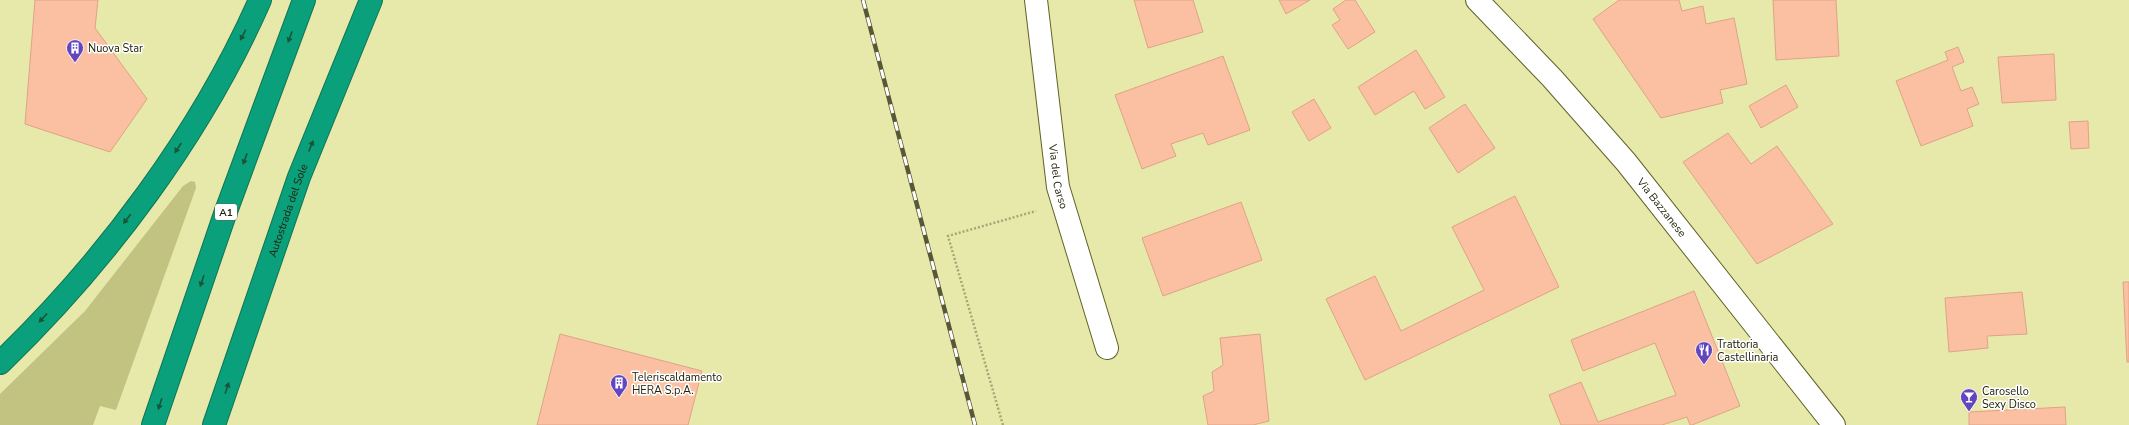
<svg xmlns="http://www.w3.org/2000/svg" width="2129" height="425" viewBox="0 0 2129 425" font-family="'Nunito Sans',sans-serif">
<style>
.green{fill:#c2c381}
.building{fill:#fbc0a1;stroke:#dda485}
.lines{fill:none;stroke-linecap:round;stroke-linejoin:round}
.minor-casing{stroke:#616227;stroke-width:24}
.secondary-casing{stroke:#616227;stroke-width:24}
.motorway-casing{stroke:#127454;stroke-width:24}
.path{stroke:#a5a675;stroke-width:2.5;stroke-dasharray:2 2;stroke-linecap:butt}
.minor{stroke:#fff;stroke-width:22}
.secondary{stroke:#fff;stroke-width:22}
.motorway{stroke:#0aa07c;stroke-width:22}
.rail-casing{stroke:#585836;stroke-width:4.5}
.rail{stroke:#fff;stroke-width:3;stroke-dasharray:9;stroke-linecap:butt}
.oneway{fill:#185438}
.labels{text-anchor:middle;stroke-width:3;stroke-linejoin:round;paint-order:stroke}
.shield{fill:#fff;stroke:#646454;stroke-width:1}
.shield-label{font-size:10px;font-weight:bold;fill:#22220a}
.poi-label{font-size:11px;fill:#22220a;stroke:#fff;text-anchor:start}
.street-label{font-size:11px;fill:#22220a;stroke:#fff}
</style>
<rect width="100%" height="100%" fill="#e7e9ab"/>
<path class="green" d="M191,181L195,182L196,188L116,410L100,406L93,425H0V394L85,311L183,186Z"/>
<g class="building">
<path d="M35,0H98L95,28L147,99L110,152L25,124Z"/>
<path d="M1134,0H1193L1203,32L1148,48Z"/>
<path d="M1279,0H1310L1286,14Z"/>
<path d="M1346,0H1355L1375,32L1348,49L1332,25L1340,20L1333,9Z"/>
<path d="M1619,0H1679L1682,11L1703,6L1706,24L1734,18L1747,84L1720,90L1723,103L1661,118L1593,19Z"/>
<path d="M1773,0H1836L1839,56L1776,60Z"/>
<path d="M1958,47L1964,62L1952,67L1961,91L1972,87L1979,104L1967,109L1973,126L1921,146L1896,81L1948,60L1945,52Z"/>
<path d="M1416,50L1445,97L1425,109L1414,91L1375,115L1358,87Z"/>
<path d="M2054,54L2056,100L2002,103L1998,57Z"/>
<path d="M1223,56L1250,130L1208,145L1203,133L1171,144L1176,156L1142,169L1115,95Z"/>
<path d="M1786,85L1798,107L1761,128L1749,106Z"/>
<path d="M1314,99L1331,128L1309,141L1292,112Z"/>
<path d="M1465,104L1495,148L1458,173L1429,128Z"/>
<path d="M2088,121L2089,148L2071,149L2069,122Z"/>
<path d="M1728,133L1751,164L1777,146L1833,224L1757,264L1683,162Z"/>
<path d="M1515,196L1559,287L1365,380L1326,299L1375,276L1401,331L1484,290L1452,227Z"/>
<path d="M1241,202L1262,260L1163,296L1142,238Z"/>
<path d="M2123,282H2129V362H2127Z"/>
<path d="M1694,291L1740,406L1692,425H1690L1687,417L1662,425H1561L1549,395L1581,382L1598,422L1676,395L1655,343L1583,371L1571,340Z"/>
<path d="M2022,292L2027,334L1987,336L1988,348L1949,352L1945,298Z"/>
<path d="M560,334L702,371L688,425H537Z"/>
<path d="M1260,334L1269,421L1253,425H1208L1203,396L1214,391L1212,372L1223,365L1220,338Z"/>
<path d="M2065,407L2066,425H1969V412Z"/>
</g>
<g class="lines">
<g class="minor-casing">
<g id="minor">
<path id="s1" d="M1036,0L1058,187L1107,348"/>
</g>
</g>
<g class="secondary-casing">
<g id="secondary">
<path id="s2" d="M1477,0L1552,78L1626,162L1834,425"/>
</g>
</g>
<g class="motorway-casing">
<g id="motorway">
<path d="M0,363C105,262 201,134 260,0"/>
<path d="M153,425L225,214L304,0"/>
<path id="s3" d="M214,425L299,177L371,0"/>
</g>
</g>
<path class="path" d="M1003,425L948,236L1036,211"/>
<use href="#minor" class="minor"/>
<use href="#secondary" class="secondary"/>
<use href="#motorway" class="motorway"/>
<g class="rail-casing">
<path id="rail" d="M863,0L975,425"/>
</g>
<use href="#rail" class="rail"/>
</g>
<defs><path id="oneway-solid" d="M-6-.8H1V-3.2L6.5 0L1 3.2V.8H-6Z"/></defs>
<g class="oneway">
<use href="#oneway-solid" transform="translate(243 35) rotate(118)"/>
<use href="#oneway-solid" transform="translate(290 37) rotate(110)"/>
<use href="#oneway-solid" transform="translate(311 146) rotate(-68)"/>
<use href="#oneway-solid" transform="translate(178 148) rotate(124)"/>
<use href="#oneway-solid" transform="translate(245 159) rotate(110)"/>
<use href="#oneway-solid" transform="translate(127 219) rotate(128)"/>
<use href="#oneway-solid" transform="translate(202 281) rotate(109)"/>
<use href="#oneway-solid" transform="translate(43 318) rotate(133)"/>
<use href="#oneway-solid" transform="translate(227 388) rotate(-72)"/>
<use href="#oneway-solid" transform="translate(160 404) rotate(108)"/>
</g>
<defs>
<g id="building-pin" transform="scale(0.9)"><path d="M0 17L-7.5 6A9.5 9.5 0 1 1 7.5 6Z" fill="#6345be" stroke="#fff"/><path d="M-4-6H4V6H1V3H-1V6H-4ZM-2.5-4.3h1.7v1.8h-1.7ZM.8-4.3h1.7v1.8H.8ZM-2.5-1h1.7V.8h-1.7ZM.8-1h1.7V.8H.8Z" fill="#fff"/></g>
<g id="restaurant-pin" transform="scale(0.9)"><path d="M0 17L-7.5 6A9.5 9.5 0 1 1 7.5 6Z" fill="#6345be" stroke="#fff"/><path d="M-5-6h1v4h1v-4h1v4h1v-4h1v5L-1.5 .5V6h-2V.5L-5-1ZM5-6V6H3V1.5H1.5Q1.5-4 5-6Z" fill="#fff"/></g>
<g id="bar-pin" transform="scale(0.9)"><path d="M0 17L-7.5 6A9.5 9.5 0 1 1 7.5 6Z" fill="#6345be" stroke="#fff"/><path d="M-6-5H6L.8 .8V4.5H3.5V6h-7V4.5H-.8V.8Z" fill="#fff"/></g>
</defs>
<g fill-rule="evenodd">
<use href="#building-pin" x="75" y="48"/>
<use href="#restaurant-pin" x="1704" y="350"/>
<use href="#building-pin" x="619" y="383"/>
<use href="#bar-pin" x="1969" y="397"/>
</g>
<g class="labels">
<rect class="shield" x="215" y="204" width="22" height="16" rx="3"/>
<g class="shield-label">
<text x="226" y="216">A1</text>
</g>
<g class="poi-label">
<text x="88" y="52">Nuova Star</text>
<text x="1717" y="348">Trattoria<tspan x="1717" dy="13">Castellinaria</tspan></text>
<text x="632" y="381">Teleriscaldamento<tspan x="632" dy="13">HERA S.p.A.</tspan></text>
<text x="1982" y="395">Carosello<tspan x="1982" dy="13">Sexy Disco</tspan></text>
</g>
<g class="street-label">
<text dy="4" stroke="none"><textPath href="#s1" startOffset="178">Via del Carso</textPath></text>
<text dy="4" stroke="none"><textPath href="#s2" startOffset="278">Via Bazzanese</textPath></text>
<text dy="4" stroke="none"><textPath href="#s3" startOffset="227">Autostrada del Sole</textPath></text>
</g>
</g>
</svg>
